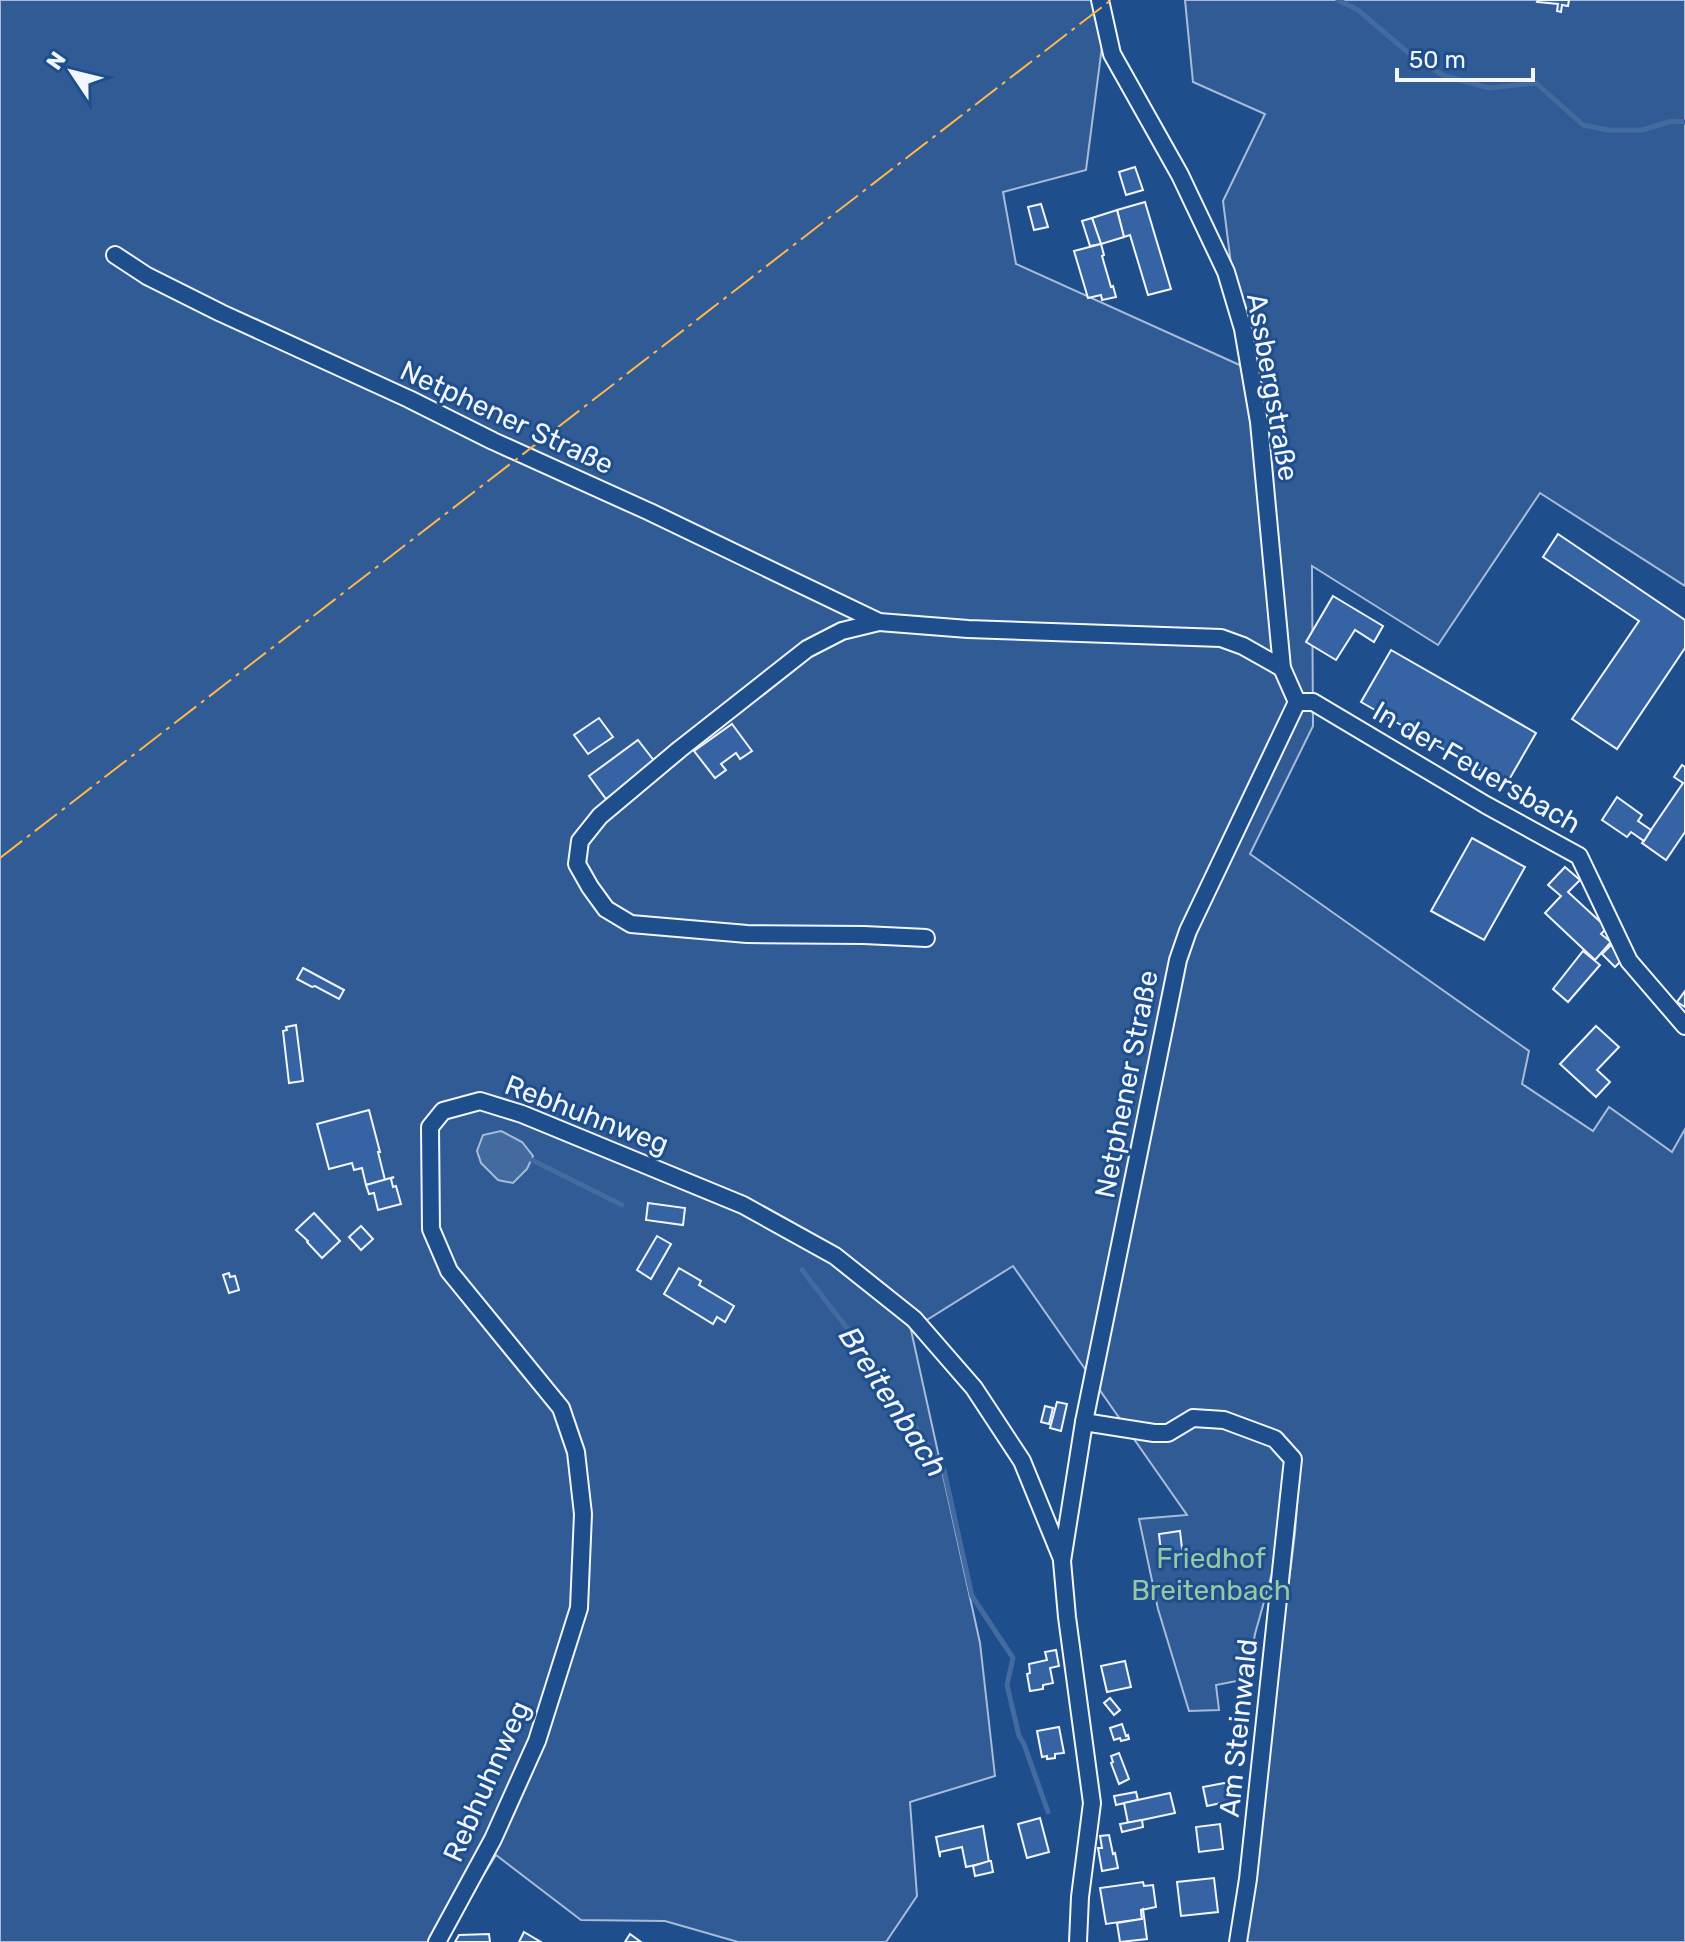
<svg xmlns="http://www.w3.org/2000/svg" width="1685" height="1942" viewBox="0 0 1685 1942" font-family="Rubik,sans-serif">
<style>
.green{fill:#305b95;stroke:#a8bbd7;stroke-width:2}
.water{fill:#446ba0;stroke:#a8bbd7;stroke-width:2}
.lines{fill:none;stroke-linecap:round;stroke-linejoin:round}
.stream{stroke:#446ba0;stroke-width:5}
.building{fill:#3563a3;stroke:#f2f6ff;stroke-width:2}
.minor-casing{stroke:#f2f6ff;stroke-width:20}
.minor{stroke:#1f4e8c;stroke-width:16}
.power{stroke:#ffb74d;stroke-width:2;stroke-dasharray:28 6 4 6;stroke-linecap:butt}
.labels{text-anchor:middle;stroke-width:6;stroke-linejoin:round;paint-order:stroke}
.street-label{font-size:28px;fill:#f2f6ff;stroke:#1f4e8c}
.park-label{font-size:28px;fill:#97c8a6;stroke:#1f4e8c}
.water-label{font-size:30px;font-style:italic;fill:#f2f6ff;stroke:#1f4e8c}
</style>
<rect width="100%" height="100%" fill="#1f4e8c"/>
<path class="green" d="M0,0H1108L1086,170L1003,192L1016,264L1244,367L1223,201L1265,114L1193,82L1185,0H1685V586L1540,493L1438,645L1312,566L1313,726L1250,854L1529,1051L1522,1084L1593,1131L1609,1107L1672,1152L1685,1129V1942H1243L1295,1533L1299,1476L1255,1634L1247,1679L1216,1685L1219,1710L1189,1711L1158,1609L1139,1519L1187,1515L1013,1266L911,1330L980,1643L995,1776L910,1802L917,1896L886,1942H738L665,1921L581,1920L496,1855L442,1942H0Z"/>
<path class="water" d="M501,1131L522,1142L533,1156L527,1169L513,1183L498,1180L481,1163L477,1151L483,1135Z"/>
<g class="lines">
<g class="stream">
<path d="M1338,0L1358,10L1419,62L1445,76L1489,88L1536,83L1583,125L1608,130H1642L1672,121L1685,122"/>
<path d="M532,1160L622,1205"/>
<path d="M802,1270L874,1363L944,1470L972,1596L1013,1658L1007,1685L1019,1736L1024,1744L1048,1812"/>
</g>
</g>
<g class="building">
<path d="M1538,0H1569L1568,6L1562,5L1561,12L1557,11L1558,4L1537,2Z"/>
<path d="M1135,167L1143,190L1126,195L1119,172Z"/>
<path d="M1145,202L1171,289L1148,295L1130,235L1124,237L1117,210Z"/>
<path d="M1041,204L1048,227L1034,230L1028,207Z"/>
<path d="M1117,210L1124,237L1101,244L1092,218Z"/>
<path d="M1092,218L1101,244L1090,246L1082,221Z"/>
<path d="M1101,244L1104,255L1102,256L1111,287L1113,286L1116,297L1102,300L1101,295L1088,298L1074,251Z"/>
<path d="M1558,534L1685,620V648L1617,749L1572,719L1639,621L1543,557Z"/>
<path d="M1333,596L1383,626L1374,642L1355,630L1336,660L1306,642Z"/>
<path d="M1391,650L1536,733L1506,785L1361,702Z"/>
<path d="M599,718L613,737L588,754L574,735Z"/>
<path d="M732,724L752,751L740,759L736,753L721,764L726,770L715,778L694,751Z"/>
<path d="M638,740L655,762L606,799L589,776Z"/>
<path d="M1682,765L1685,767V832L1666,860L1642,843L1683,783L1674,777Z"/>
<path d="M1617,797L1642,815L1638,821L1651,830L1644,841L1631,832L1627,837L1602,820Z"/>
<path d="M1472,838L1525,867L1484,940L1431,911Z"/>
<path d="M1565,867L1580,880L1568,892L1607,928L1601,934L1611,942L1595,960L1545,913L1561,896L1548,885Z"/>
<path d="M1611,945L1624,958L1615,967L1602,954Z"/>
<path d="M1583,951L1600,965L1568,1002L1553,989Z"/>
<path d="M303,968L344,990L339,999L315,986L312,987L297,979Z"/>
<path d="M1685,991V1007L1677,1002Z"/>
<path d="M296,1025L303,1081L289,1083L283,1031L287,1030L286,1027Z"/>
<path d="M1596,1026L1619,1047L1597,1070L1610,1082L1596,1097L1560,1064Z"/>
<path d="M369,1110L380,1152H378L385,1180L366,1185L362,1168L354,1170L352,1163L329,1169L317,1124Z"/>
<path d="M394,1177L391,1179L393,1187L396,1186L401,1204L378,1210L374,1193L369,1194L366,1185Z"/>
<path d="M648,1203L685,1208L683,1225L646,1220Z"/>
<path d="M314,1213L340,1241L322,1258L307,1242L308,1241L296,1230Z"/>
<path d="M361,1226L373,1239L361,1250L349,1237Z"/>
<path d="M657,1236L671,1244L651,1279L637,1270Z"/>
<path d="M679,1268L701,1281L699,1285L734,1306L725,1322L717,1317L713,1324L664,1294Z"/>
<path d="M229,1273L230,1277L235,1276L239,1290L229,1293L223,1275Z"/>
<path d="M1057,1402L1067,1404L1061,1431L1050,1428Z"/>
<path d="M1045,1406L1053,1408L1049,1424L1041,1422Z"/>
<path d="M1180,1531L1183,1557L1162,1560L1159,1534Z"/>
<path d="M1056,1650L1059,1666L1050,1668L1053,1683L1043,1685V1689L1030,1691L1027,1674L1030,1673L1029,1664L1047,1660L1045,1652Z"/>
<path d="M1125,1661L1131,1687L1107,1692L1101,1666Z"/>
<path d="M1110,1698L1120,1710L1114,1715L1104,1703Z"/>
<path d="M1122,1724L1126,1736L1128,1735L1129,1739L1121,1741L1120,1738L1114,1740L1110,1728Z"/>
<path d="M1059,1727L1064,1753L1055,1754V1758L1047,1759V1756L1042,1757L1037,1731Z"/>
<path d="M1119,1753L1129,1779L1119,1784L1111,1763L1113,1762L1111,1756Z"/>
<path d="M1230,1782L1235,1803L1221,1806V1803L1207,1806L1203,1787Z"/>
<path d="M1136,1792L1138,1800L1116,1805L1114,1796Z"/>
<path d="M1170,1793L1175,1813L1128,1823L1124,1803Z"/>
<path d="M1040,1818L1049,1852L1027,1858L1018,1824Z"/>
<path d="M1142,1820L1143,1827L1122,1832L1120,1824Z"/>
<path d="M1220,1824L1223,1849L1199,1852L1196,1827Z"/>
<path d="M983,1826L989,1862L966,1867L962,1847L940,1852V1857L936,1837Z"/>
<path d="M1109,1835L1113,1854L1115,1853L1118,1868L1102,1871L1098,1848H1102L1100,1836Z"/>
<path d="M989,1861H991L993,1872L975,1876L973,1866Z"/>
<path d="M1214,1878L1218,1912L1181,1916L1177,1882Z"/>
<path d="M1143,1882L1144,1886L1153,1885L1156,1907L1141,1910L1142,1919L1106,1924L1100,1888Z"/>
<path d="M1143,1909L1147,1939L1120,1942L1117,1923L1142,1919L1141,1910Z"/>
<path d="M524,1932L541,1942H519Z"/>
<path d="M489,1934L490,1942H455L459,1935Z"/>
<path d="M630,1934L641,1942H625Z"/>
</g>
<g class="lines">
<g class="minor-casing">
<g id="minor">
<path d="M1100,0L1112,54L1180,175L1226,272L1243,329L1259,422L1282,668"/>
<path d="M115,255L147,276L221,313L409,399L493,441L650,512L879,622L968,629L1221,638L1243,646L1282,668L1297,702L1188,931L1178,960L1084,1422L1062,1561L1067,1617L1092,1803L1080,1897L1078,1942"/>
<path d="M879,622L842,631L807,649L680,749L600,816L580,841L577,864L590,887L606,909L631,924L747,934L864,935L926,938"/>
<path d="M1297,702H1313L1486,805L1579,856L1629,961L1685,1026"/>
<path d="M1084,1422L1154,1433H1168L1193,1418L1224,1420L1275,1439L1293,1459L1248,1879L1238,1942"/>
<path d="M437,1942L493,1839L537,1741L579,1608L583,1514L576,1452L561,1408L449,1271L431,1229L430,1127L443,1111L480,1101L522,1114L743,1205L835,1256L914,1319L974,1388L1022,1461L1062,1559"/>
</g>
</g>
<use href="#minor" class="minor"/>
<path class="power" d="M0,858L1111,0"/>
</g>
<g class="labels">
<g class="street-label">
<text transform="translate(1273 387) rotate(80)" y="10">Assbergstraße</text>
<text transform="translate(507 417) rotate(25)" y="10">Netphener Straße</text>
<text transform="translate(1477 767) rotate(30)" y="10">In der Feuersbach</text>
<text transform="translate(1126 1084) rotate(-79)" y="10">Netphener Straße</text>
<text transform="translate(587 1114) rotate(21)" y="10">Rebhuhnweg</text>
<text transform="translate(1238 1728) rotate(-84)" y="10">Am Steinwald</text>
<text transform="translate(486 1781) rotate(-66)" y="10">Rebhuhnweg</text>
</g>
<g class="park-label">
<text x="1211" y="1568">Friedhof<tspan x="1211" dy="32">Breitenbach</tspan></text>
</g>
<g class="water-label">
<text transform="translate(893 1402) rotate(57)" y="10">Breitenbach</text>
</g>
</g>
<g transform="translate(72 72) rotate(305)" stroke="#1f4e8c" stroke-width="6" paint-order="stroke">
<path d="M0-6L14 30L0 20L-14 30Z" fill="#f2f6ff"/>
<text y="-12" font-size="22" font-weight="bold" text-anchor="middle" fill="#f2f6ff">N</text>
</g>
<path d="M1397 68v12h136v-12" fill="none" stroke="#f2f6ff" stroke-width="4"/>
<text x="1409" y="68" font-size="24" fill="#f2f6ff" stroke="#1f4e8c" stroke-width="6" paint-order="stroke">50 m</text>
</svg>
